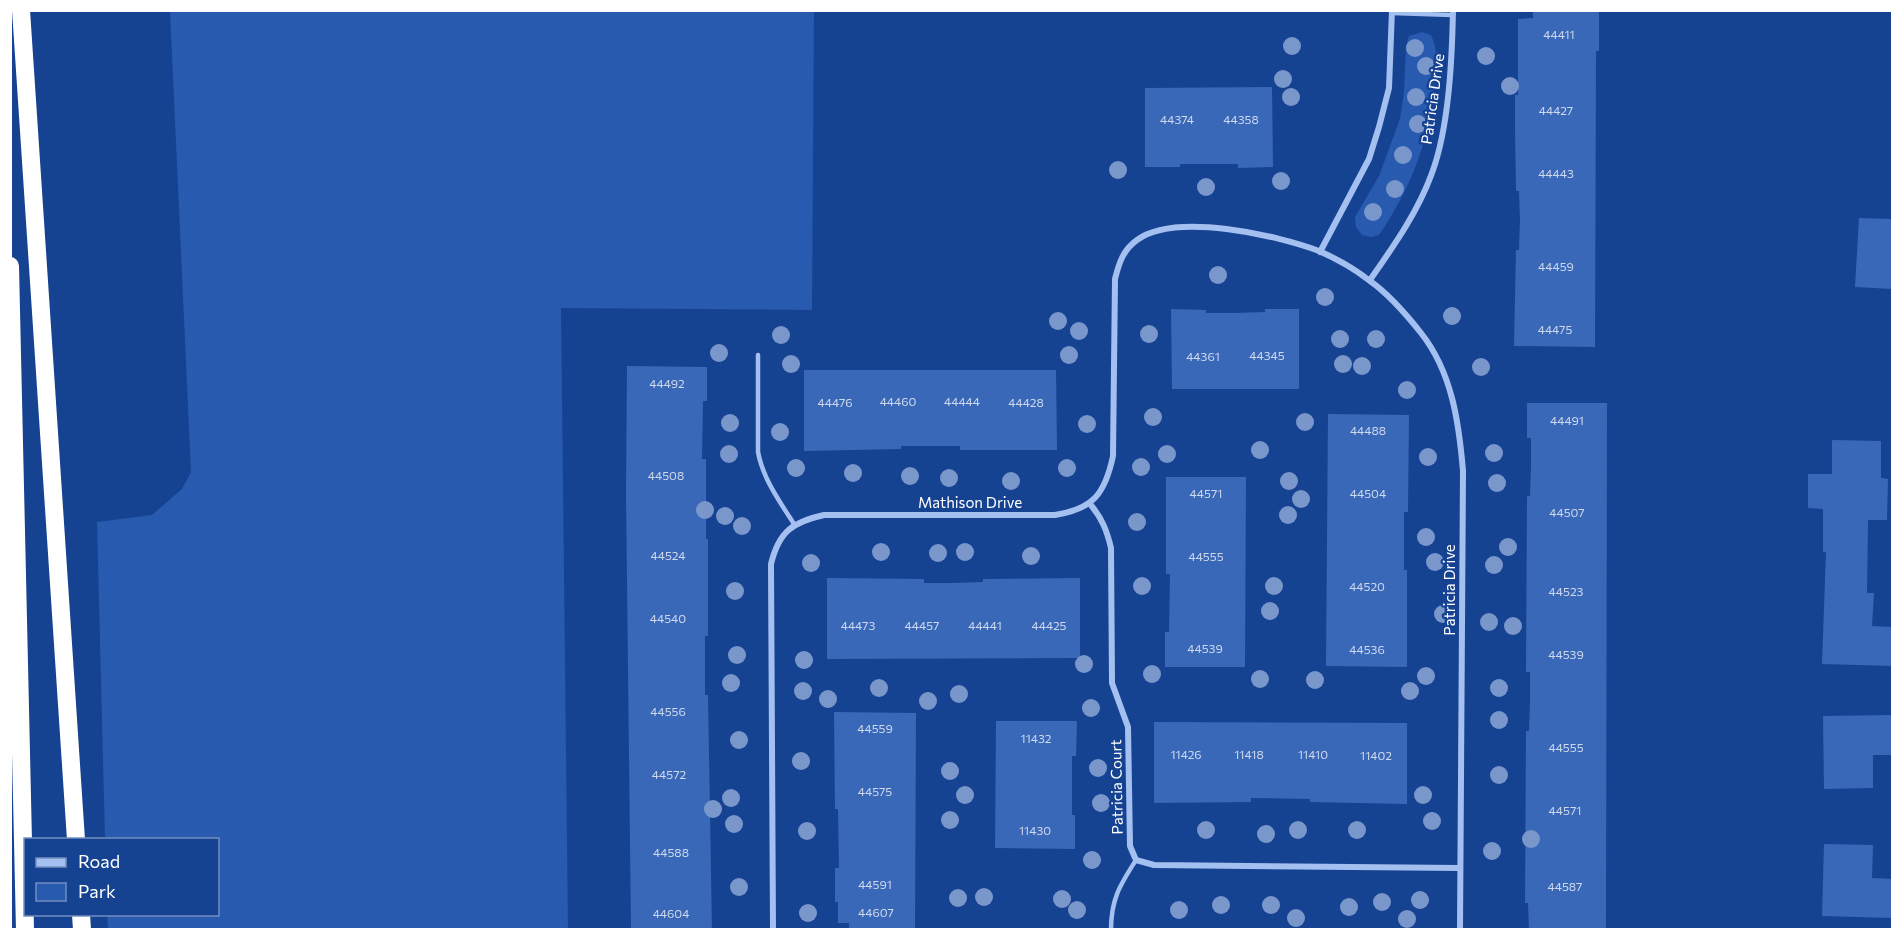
<svg xmlns="http://www.w3.org/2000/svg" width="1903" height="940" viewBox="0 0 1903 940" font-family="Commissioner,sans-serif">
<style>
.green{fill:#285ab0}
.building{fill:#3a68b8}
.lines{fill:none;stroke-linecap:round;stroke-linejoin:round}
.service{stroke:#a4c0f1;stroke-width:4.5}
.minor{stroke:#a4c0f1;stroke-width:6}
.motorway{stroke:#fff;stroke-width:18}
.tree{fill:#7a97cc}
.labels{text-anchor:middle;stroke-width:5;stroke-linejoin:round;paint-order:stroke}
.number-label{font-size:12px;fill:#ced9ed}
.street-label{font-size:15px;fill:#fff;stroke:#164292}
</style>
<rect width="100%" height="100%" fill="#164292"/>
<g class="green">
<path d="M170,11H814L812,310L561,308L568,929H108L107,915L218,914V840L105,839L97,522L152,515L182,489L191,472Z"/>
<path d="M1422,32L1431,35C1438,49 1436,61 1435,76C1432,134 1412,187 1379,235L1371,237L1362,235L1356,227L1355,217L1379,176L1400,119L1404,92L1406,46L1409,36Z"/>
</g>
<g class="building">
<path d="M1533,10H1599V51H1596L1595,347L1514,346L1516,250H1519L1520,221L1519,191H1516L1515,128V95H1518V19L1533,18Z"/>
<path d="M1272,87L1273,167L1238,168V164H1180V167H1145V88Z"/>
<path d="M1859,218L1893,219V289L1855,287Z"/>
<path d="M1171,309L1206,310V313H1235L1265,312V309H1299V389H1172Z"/>
<path d="M627,366L707,367V401H703L702,459H706V539H708V636H705V695H708L712,930H631L626,493Z"/>
<path d="M804,370H1056L1057,450H960V446H901V449L804,451Z"/>
<path d="M1527,403H1607L1606,930H1529L1528,903H1525L1526,731H1529L1530,702V672H1526L1527,496H1530L1531,467V438H1527Z"/>
<path d="M1328,414L1409,415L1408,512H1404V570H1407V667L1326,666Z"/>
<path d="M1832,440L1881,441V478L1888,479L1887,520H1868L1867,593H1874L1872,626L1893,627V666L1822,664L1826,552H1823V509L1808,508V474H1832Z"/>
<path d="M1166,477H1246L1245,667H1165V632H1169L1170,574H1166Z"/>
<path d="M827,578L924,579V583H953L983,582V579L1080,578V658L827,659Z"/>
<path d="M834,712L916,713L915,930H849V923H838V902H835V868H839L838,809H835Z"/>
<path d="M1893,715V755H1873V788L1824,789L1823,716Z"/>
<path d="M996,721H1077L1076,756H1072V815H1075V849L995,848Z"/>
<path d="M1154,722L1407,723V804L1310,802V799L1251,798V802L1154,803Z"/>
<path d="M1824,844L1873,845L1872,878L1893,879L1892,918L1822,916Z"/>
</g>
<g class="lines">
<g class="service">
<path d="M1392,13L1453,15"/>
<path d="M758,355V452C763,479 780,502 794,524"/>
<path d="M1111,930C1111,899 1120,885 1136,860"/>
</g>
<g class="minor">
<path d="M1320,252L1369,159L1379,127L1389,88L1392,10"/>
<path d="M1370,280C1393,247 1418,212 1432,173C1449,127 1452,60 1453,10"/>
<path d="M1090,504C1102,518 1107,531 1111,548L1112,683L1128,727L1130,846L1136,860L1154,865L1460,868"/>
<path d="M773,930L771,564C779,531 793,522 824,515H1055C1093,509 1105,494 1113,456L1115,279C1119,263 1123,250 1137,240C1175,212 1277,235 1319,251C1335,258 1356,270 1370,281C1390,295 1406,314 1421,333C1452,372 1459,423 1463,471L1460,930"/>
</g>
<g class="motorway">
<path d="M21,10L76,840"/>
<path d="M10,266L25,930"/>
<path d="M81,914L82,930"/>
</g>
</g>
<g class="tree">
<circle cx="1292" cy="46" r="9"/>
<circle cx="1415" cy="48" r="9"/>
<circle cx="1486" cy="56" r="9"/>
<circle cx="1426" cy="66" r="9"/>
<circle cx="1283" cy="79" r="9"/>
<circle cx="1510" cy="86" r="9"/>
<circle cx="1291" cy="97" r="9"/>
<circle cx="1416" cy="97" r="9"/>
<circle cx="1418" cy="124" r="9"/>
<circle cx="1403" cy="155" r="9"/>
<circle cx="1118" cy="170" r="9"/>
<circle cx="1281" cy="181" r="9"/>
<circle cx="1206" cy="187" r="9"/>
<circle cx="1395" cy="189" r="9"/>
<circle cx="1373" cy="212" r="9"/>
<circle cx="1218" cy="275" r="9"/>
<circle cx="1325" cy="297" r="9"/>
<circle cx="1452" cy="316" r="9"/>
<circle cx="1058" cy="321" r="9"/>
<circle cx="1079" cy="331" r="9"/>
<circle cx="1149" cy="334" r="9"/>
<circle cx="781" cy="335" r="9"/>
<circle cx="1340" cy="339" r="9"/>
<circle cx="1376" cy="339" r="9"/>
<circle cx="719" cy="353" r="9"/>
<circle cx="1069" cy="355" r="9"/>
<circle cx="791" cy="364" r="9"/>
<circle cx="1343" cy="364" r="9"/>
<circle cx="1362" cy="366" r="9"/>
<circle cx="1481" cy="367" r="9"/>
<circle cx="1407" cy="390" r="9"/>
<circle cx="1153" cy="417" r="9"/>
<circle cx="1305" cy="422" r="9"/>
<circle cx="730" cy="423" r="9"/>
<circle cx="1087" cy="424" r="9"/>
<circle cx="780" cy="432" r="9"/>
<circle cx="1260" cy="450" r="9"/>
<circle cx="1494" cy="453" r="9"/>
<circle cx="729" cy="454" r="9"/>
<circle cx="1167" cy="454" r="9"/>
<circle cx="1428" cy="457" r="9"/>
<circle cx="1141" cy="467" r="9"/>
<circle cx="796" cy="468" r="9"/>
<circle cx="1067" cy="468" r="9"/>
<circle cx="853" cy="473" r="9"/>
<circle cx="910" cy="476" r="9"/>
<circle cx="949" cy="478" r="9"/>
<circle cx="1011" cy="481" r="9"/>
<circle cx="1289" cy="481" r="9"/>
<circle cx="1497" cy="483" r="9"/>
<circle cx="1301" cy="499" r="9"/>
<circle cx="705" cy="510" r="9"/>
<circle cx="1288" cy="515" r="9"/>
<circle cx="725" cy="516" r="9"/>
<circle cx="1137" cy="522" r="9"/>
<circle cx="742" cy="526" r="9"/>
<circle cx="1426" cy="537" r="9"/>
<circle cx="1508" cy="547" r="9"/>
<circle cx="881" cy="552" r="9"/>
<circle cx="965" cy="552" r="9"/>
<circle cx="938" cy="553" r="9"/>
<circle cx="1031" cy="556" r="9"/>
<circle cx="1435" cy="562" r="9"/>
<circle cx="811" cy="563" r="9"/>
<circle cx="1494" cy="565" r="9"/>
<circle cx="1142" cy="586" r="9"/>
<circle cx="1274" cy="586" r="9"/>
<circle cx="735" cy="591" r="9"/>
<circle cx="1270" cy="611" r="9"/>
<circle cx="1443" cy="614" r="9"/>
<circle cx="1489" cy="622" r="9"/>
<circle cx="1513" cy="626" r="9"/>
<circle cx="737" cy="655" r="9"/>
<circle cx="804" cy="660" r="9"/>
<circle cx="1084" cy="664" r="9"/>
<circle cx="1152" cy="674" r="9"/>
<circle cx="1426" cy="676" r="9"/>
<circle cx="1260" cy="679" r="9"/>
<circle cx="1315" cy="680" r="9"/>
<circle cx="731" cy="683" r="9"/>
<circle cx="879" cy="688" r="9"/>
<circle cx="1499" cy="688" r="9"/>
<circle cx="803" cy="691" r="9"/>
<circle cx="1410" cy="691" r="9"/>
<circle cx="959" cy="694" r="9"/>
<circle cx="828" cy="699" r="9"/>
<circle cx="928" cy="701" r="9"/>
<circle cx="1091" cy="708" r="9"/>
<circle cx="1499" cy="720" r="9"/>
<circle cx="739" cy="740" r="9"/>
<circle cx="801" cy="761" r="9"/>
<circle cx="1098" cy="768" r="9"/>
<circle cx="950" cy="771" r="9"/>
<circle cx="1499" cy="775" r="9"/>
<circle cx="965" cy="795" r="9"/>
<circle cx="1423" cy="795" r="9"/>
<circle cx="731" cy="798" r="9"/>
<circle cx="1101" cy="803" r="9"/>
<circle cx="713" cy="809" r="9"/>
<circle cx="950" cy="820" r="9"/>
<circle cx="1432" cy="821" r="9"/>
<circle cx="734" cy="824" r="9"/>
<circle cx="1206" cy="830" r="9"/>
<circle cx="1298" cy="830" r="9"/>
<circle cx="1357" cy="830" r="9"/>
<circle cx="807" cy="831" r="9"/>
<circle cx="1266" cy="834" r="9"/>
<circle cx="1531" cy="839" r="9"/>
<circle cx="1492" cy="851" r="9"/>
<circle cx="1092" cy="860" r="9"/>
<circle cx="739" cy="887" r="9"/>
<circle cx="984" cy="897" r="9"/>
<circle cx="958" cy="898" r="9"/>
<circle cx="1062" cy="899" r="9"/>
<circle cx="1420" cy="900" r="9"/>
<circle cx="1382" cy="902" r="9"/>
<circle cx="1221" cy="905" r="9"/>
<circle cx="1271" cy="905" r="9"/>
<circle cx="1349" cy="907" r="9"/>
<circle cx="1077" cy="910" r="9"/>
<circle cx="1179" cy="910" r="9"/>
<circle cx="808" cy="913" r="9"/>
<circle cx="1296" cy="918" r="9"/>
<circle cx="1407" cy="919" r="9"/>
</g>
<g class="labels">
<g class="number-label">
<text x="1559" y="39">44411</text>
<text x="1556" y="115">44427</text>
<text x="1177" y="124">44374</text>
<text x="1241" y="124">44358</text>
<text x="1556" y="178">44443</text>
<text x="1556" y="271">44459</text>
<text x="1555" y="334">44475</text>
<text x="1267" y="360">44345</text>
<text x="1203" y="361">44361</text>
<text x="667" y="388">44492</text>
<text x="898" y="406">44460</text>
<text x="962" y="406">44444</text>
<text x="835" y="407">44476</text>
<text x="1026" y="407">44428</text>
<text x="1567" y="425">44491</text>
<text x="1368" y="435">44488</text>
<text x="666" y="480">44508</text>
<text x="1206" y="498">44571</text>
<text x="1368" y="498">44504</text>
<text x="1567" y="517">44507</text>
<text x="668" y="560">44524</text>
<text x="1206" y="561">44555</text>
<text x="1367" y="591">44520</text>
<text x="1566" y="596">44523</text>
<text x="668" y="623">44540</text>
<text x="858" y="630">44473</text>
<text x="922" y="630">44457</text>
<text x="985" y="630">44441</text>
<text x="1049" y="630">44425</text>
<text x="1205" y="653">44539</text>
<text x="1367" y="654">44536</text>
<text x="1566" y="659">44539</text>
<text x="668" y="716">44556</text>
<text x="875" y="733">44559</text>
<text x="1036" y="743">11432</text>
<text x="1566" y="752">44555</text>
<text x="1186" y="759">11426</text>
<text x="1249" y="759">11418</text>
<text x="1313" y="759">11410</text>
<text x="1376" y="760">11402</text>
<text x="669" y="779">44572</text>
<text x="875" y="796">44575</text>
<text x="1565" y="815">44571</text>
<text x="1035" y="835">11430</text>
<text x="671" y="857">44588</text>
<text x="875" y="889">44591</text>
<text x="1565" y="891">44587</text>
<text x="876" y="917">44607</text>
<text x="671" y="918">44604</text>
</g>
<g class="street-label">
<text transform="translate(1433 99) rotate(-82)" y="5">Patricia Drive</text>
<text x="970" y="508">Mathison Drive</text>
<text transform="translate(1450 590) rotate(-90)" y="5">Patricia Drive</text>
<text transform="translate(1117 787) rotate(-91)" y="5">Patricia Court</text>
</g>
</g>
<rect width="1903" height="940" fill="none" stroke="#ffffff" stroke-width="24"/>
<rect x="24" y="838" width="195" height="78" fill="#164292" stroke="#738ebe" stroke-width="1.5"/>
<rect x="36" y="858" width="30" height="9" fill="#a4c0f1" stroke="#738ebe" stroke-width="1.5"/>
<text x="78" y="868" font-size="18" fill="#ffffff">Road</text>
<rect x="36" y="883" width="30" height="18" fill="#285ab0" stroke="#738ebe" stroke-width="1.5"/>
<text x="78" y="898" font-size="18" fill="#ffffff">Park</text>
</svg>
